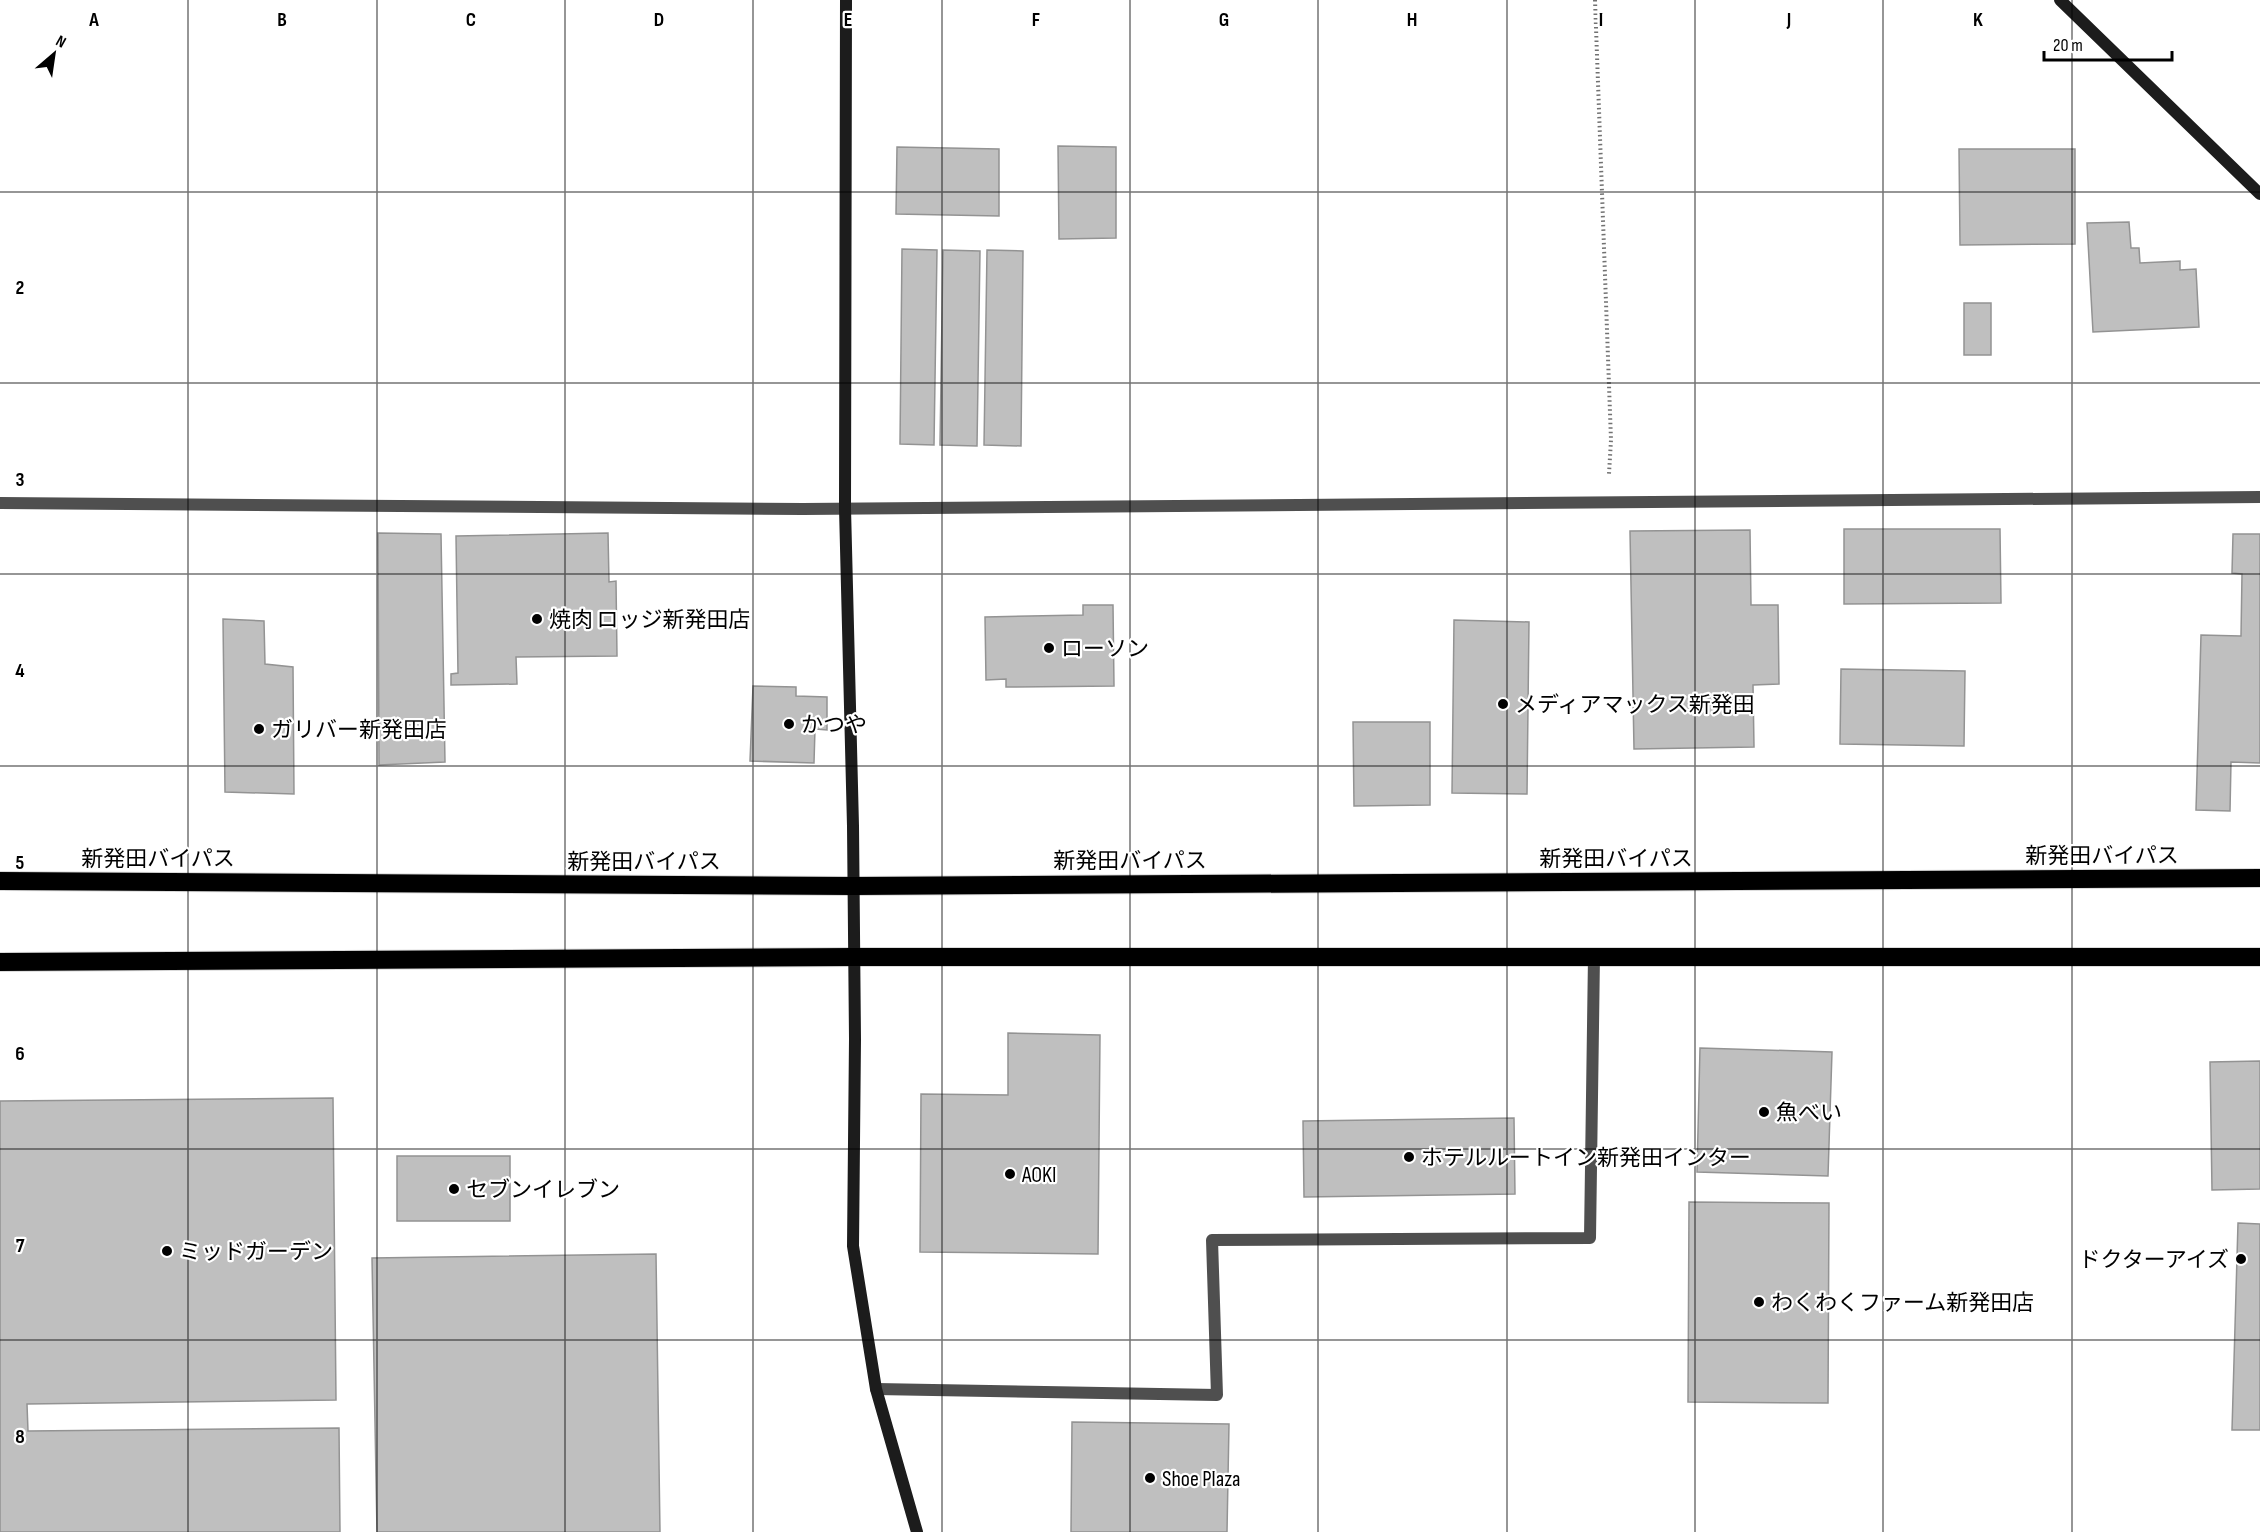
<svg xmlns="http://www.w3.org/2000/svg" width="2260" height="1532" viewBox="0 0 2260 1532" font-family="'Sofia Sans Condensed','Noto Sans JP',sans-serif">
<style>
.building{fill:#bfbfbf;stroke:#939393;stroke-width:1.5}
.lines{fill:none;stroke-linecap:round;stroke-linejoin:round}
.highway-casing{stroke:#dbdbdb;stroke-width:20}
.path{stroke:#717171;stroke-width:4;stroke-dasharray:1.5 3;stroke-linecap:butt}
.street{stroke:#4f4f4f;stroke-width:12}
.secondary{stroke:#1c1c1c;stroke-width:12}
.highway{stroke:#000;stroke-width:18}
.grid{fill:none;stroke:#000;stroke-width:1.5;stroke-opacity:0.55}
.poi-dot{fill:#000;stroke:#fff;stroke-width:2}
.labels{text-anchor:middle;stroke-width:4.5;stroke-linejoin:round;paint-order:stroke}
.poi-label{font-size:22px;fill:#000;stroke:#fff;text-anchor:start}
.street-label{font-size:22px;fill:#000;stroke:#fff}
.grid-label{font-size:20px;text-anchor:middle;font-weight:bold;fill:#000;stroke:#fff;stroke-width:4.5;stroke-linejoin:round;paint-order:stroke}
</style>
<rect width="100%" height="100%" fill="#fff"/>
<g class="building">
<path d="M1058,146L1116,147V238L1059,239Z"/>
<path d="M897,147L999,149V216L896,214Z"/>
<path d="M1959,149H2075V244L1960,245Z"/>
<path d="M2129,222L2131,248H2139L2140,263L2180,261V270L2196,269L2199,327L2093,332L2087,223Z"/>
<path d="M902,249L937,250L934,445L900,444Z"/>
<path d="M943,250L980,251L977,446L940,445Z"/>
<path d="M987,250L1023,251L1021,446L984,445Z"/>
<rect x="1964" y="303" width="27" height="52"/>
<path d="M1844,529H2000L2001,603L1844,604Z"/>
<path d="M1750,530L1751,605H1778L1779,684L1753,685L1754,747L1634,749L1630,531Z"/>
<path d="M378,533L441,534L445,762L379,765Z"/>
<path d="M608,533L609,582L616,581L617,656L516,657L517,684L451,685V674L458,673L456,536Z"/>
<path d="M2233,534H2260V763L2231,762L2230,811L2196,810L2201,635L2241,636L2242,574L2232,573Z"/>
<path d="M1083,605H1113L1114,686L1006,687V679L986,680L985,617L1083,615Z"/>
<path d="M223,619L264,621L265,664L293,667L294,794L225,792Z"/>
<path d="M1454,620L1529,622L1527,794L1452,793Z"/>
<path d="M1841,669L1965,671L1964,746L1840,744Z"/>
<path d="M753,686L796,687V696L827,697V730L815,729L814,763L750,761Z"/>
<path d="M1353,722H1430V805L1354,806Z"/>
<path d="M1008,1033L1100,1035L1098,1254L920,1252L921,1094L1008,1095Z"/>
<path d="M1700,1048L1832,1052L1828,1176L1697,1172Z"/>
<path d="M2260,1061V1189L2212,1190L2210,1062Z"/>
<path d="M333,1098L336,1400L27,1404L28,1431L339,1428L340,1532H0V1101Z"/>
<path d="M1514,1118L1515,1194L1304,1197L1303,1121Z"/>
<rect x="397" y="1156" width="113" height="65"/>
<path d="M1689,1202L1829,1203L1828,1403L1688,1402Z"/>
<path d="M2238,1223L2260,1224V1430H2232Z"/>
<path d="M656,1254L660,1532H377L372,1258Z"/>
<path d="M1072,1422L1229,1424L1227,1532H1071Z"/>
</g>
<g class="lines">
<g class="highway-casing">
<g id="highway">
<path d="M0,881L853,886L2260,878"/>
<path d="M0,962L854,957H2260"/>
</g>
</g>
<path class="path" d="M1595,0L1611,440L1609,474"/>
<g class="street">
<path d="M0,503L803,509L2260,497"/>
<path d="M876,1389L1217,1395L1212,1240L1590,1238L1594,956"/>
</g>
<g class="secondary">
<path d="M846,0L845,508L853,826L855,1039L853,1246L876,1389L917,1532"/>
<path d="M2060,0L2260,194"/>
</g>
<use href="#highway" class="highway"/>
</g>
<path class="grid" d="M188,0V1532M377,0V1532M565,0V1532M753,0V1532M942,0V1532M1130,0V1532M1318,0V1532M1507,0V1532M1695,0V1532M1883,0V1532M2072,0V1532M0,192H2260M0,383H2260M0,574H2260M0,766H2260M0,958H2260M0,1149H2260M0,1340H2260"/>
<g class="poi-dot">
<circle cx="537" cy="619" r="6"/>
<circle cx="1049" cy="648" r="6"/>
<circle cx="1503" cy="704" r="6"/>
<circle cx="789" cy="724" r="6"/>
<circle cx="259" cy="729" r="6"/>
<circle cx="1764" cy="1112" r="6"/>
<circle cx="1409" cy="1157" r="6"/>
<circle cx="1010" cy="1174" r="6"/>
<circle cx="454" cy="1189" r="6"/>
<circle cx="167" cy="1251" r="6"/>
<circle cx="2241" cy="1259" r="6"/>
<circle cx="1759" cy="1302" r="6"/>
<circle cx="1150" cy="1478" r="6"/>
</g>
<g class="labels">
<g class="poi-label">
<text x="549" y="627">焼肉 ロッジ新発田店</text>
<text x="1061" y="656">ローソン</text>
<text x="1515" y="712">メディアマックス新発田</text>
<text x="801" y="732">かつや</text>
<text x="271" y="737">ガリバー新発田店</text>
<text x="1776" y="1120">魚べい</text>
<text x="1421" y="1165">ホテルルートイン新発田インター</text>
<text x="1022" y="1182">AOKI</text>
<text x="466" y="1197">セブンイレブン</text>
<text x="179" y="1259">ミッドガーデン</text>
<text x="2229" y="1267" text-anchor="end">ドクターアイズ</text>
<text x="1771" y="1310">わくわくファーム新発田店</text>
<text x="1162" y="1486">Shoe Plaza</text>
</g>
<g class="street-label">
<text x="2102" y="863">新発田バイパス</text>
<text x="158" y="866">新発田バイパス</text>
<text x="1616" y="866">新発田バイパス</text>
<text x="1130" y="868">新発田バイパス</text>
<text x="644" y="869">新発田バイパス</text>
</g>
</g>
<g class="grid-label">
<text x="94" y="26">A</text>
<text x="282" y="26">B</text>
<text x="471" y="26">C</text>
<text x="659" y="26">D</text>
<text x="848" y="26">E</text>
<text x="1036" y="26">F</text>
<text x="1224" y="26">G</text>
<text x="1412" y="26">H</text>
<text x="1601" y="26">I</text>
<text x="1789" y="26">J</text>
<text x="1978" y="26">K</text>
<text x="20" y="294">2</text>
<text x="20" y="486">3</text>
<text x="20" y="677">4</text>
<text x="20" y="869">5</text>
<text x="20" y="1060">6</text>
<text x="20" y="1252">7</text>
<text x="20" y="1443">8</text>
</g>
<g transform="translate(54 54) rotate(29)" stroke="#ffffff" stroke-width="4.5" paint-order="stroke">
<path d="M0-4.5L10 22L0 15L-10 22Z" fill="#000000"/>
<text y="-9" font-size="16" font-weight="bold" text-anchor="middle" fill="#000000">N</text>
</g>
<path d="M2044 51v9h128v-9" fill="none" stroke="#000000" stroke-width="3"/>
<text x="2053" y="51" font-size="18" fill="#000000" stroke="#ffffff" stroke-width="4.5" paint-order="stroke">20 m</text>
</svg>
